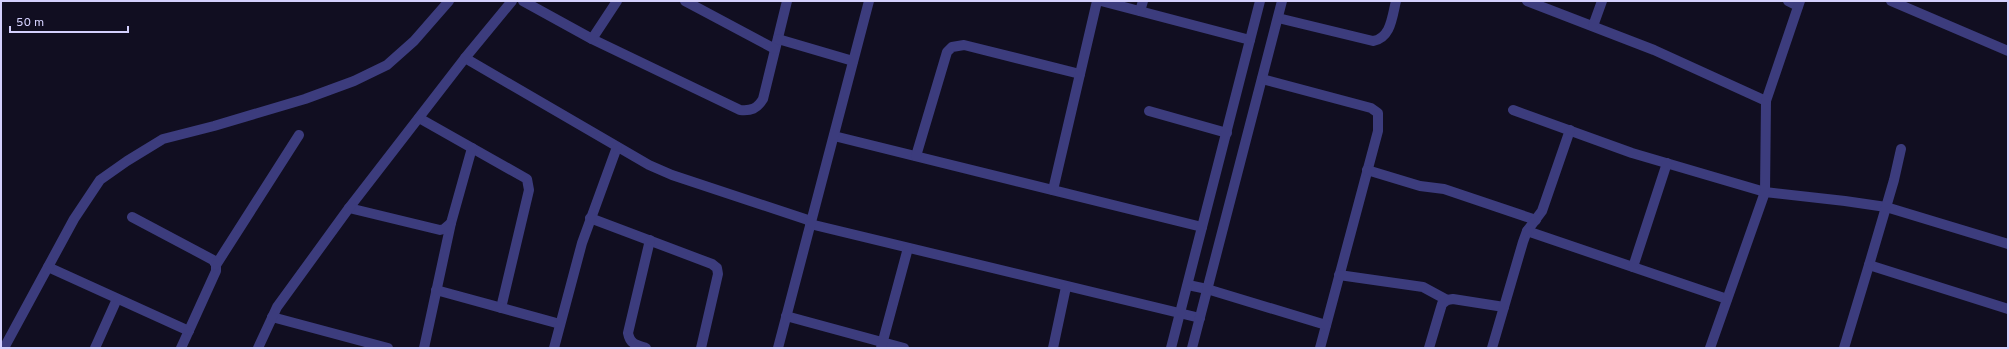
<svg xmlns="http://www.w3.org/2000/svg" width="2009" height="349" viewBox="0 0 2009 349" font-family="Overpass,sans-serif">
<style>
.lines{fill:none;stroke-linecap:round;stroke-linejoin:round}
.minor{stroke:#3c3c7d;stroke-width:10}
</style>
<rect width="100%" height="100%" fill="#110e21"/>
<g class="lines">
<g class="minor">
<path d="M523,1L592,39L740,110C751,111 757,109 763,99L787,1"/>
<path d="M685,1L775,49"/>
<path d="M1101,1L1250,40"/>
<path d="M1527,1L1654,50L1766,101"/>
<path d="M1788,1L1798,6"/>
<path d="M1891,1L2008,51"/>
<path d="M1140,11L1143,1"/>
<path d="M1278,18L1373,41C1391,38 1392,17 1396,1"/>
<path d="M1593,26L1602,1"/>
<path d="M592,39L617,1"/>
<path d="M778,39L853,61"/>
<path d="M465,58L649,165L672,175L811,221"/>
<path d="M1262,79L1371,108L1378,113V131L1320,348"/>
<path d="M1513,110L1632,153L1765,192L1845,201L1886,207L2008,244"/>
<path d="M1149,111L1227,133"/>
<path d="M419,118L527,179L529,190L501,308"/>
<path d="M834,136L1202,227"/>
<path d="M1901,149L1894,180L1869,265L2008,309"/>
<path d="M916,156L947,52L952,47L964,45L1080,74"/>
<path d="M1367,170L1420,186L1444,189L1536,220"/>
<path d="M1053,190L1097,1"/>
<path d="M349,208L440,230L444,229L451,223L472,148"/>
<path d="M132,217L213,260L216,265V271L181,348"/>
<path d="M590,218L712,264L717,268L718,274L701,348"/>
<path d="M810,224L1200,318"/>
<path d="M1527,231L1727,299"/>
<path d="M216,265L299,135"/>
<path d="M48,267L189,331"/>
<path d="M1633,267L1667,163"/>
<path d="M1339,275L1423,287L1447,300"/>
<path d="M1188,285L1207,289L1326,325"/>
<path d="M436,290L560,324"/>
<path d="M786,316L904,348"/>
<path d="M272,317L388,348"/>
<path d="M4,348L74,219L100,180L127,161L163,139L214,126L305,99L354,81L387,65L414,41L449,1"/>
<path d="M95,348L117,299"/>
<path d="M258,348L277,307L349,208L465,58L512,1"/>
<path d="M424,348L451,223"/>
<path d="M554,348L582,243L617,147"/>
<path d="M646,348C636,345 630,344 628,333L650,240"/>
<path d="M778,348L869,1"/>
<path d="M881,348L908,248"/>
<path d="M1053,348L1066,287"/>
<path d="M1171,348L1260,1"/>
<path d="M1192,348L1282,1"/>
<path d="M1429,348L1442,304L1447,300L1453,299L1504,307"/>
<path d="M1492,348L1523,242L1527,231L1542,211L1570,130"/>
<path d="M1710,348L1765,192L1766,101L1800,1"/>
<path d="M1844,348L1869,265"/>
</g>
</g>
<rect width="2009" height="349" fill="none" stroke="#d4d0fd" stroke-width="4"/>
<path d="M10 26v6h118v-6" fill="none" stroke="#d4d0fd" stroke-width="2"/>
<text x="16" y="26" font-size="12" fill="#d4d0fd" stroke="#110e21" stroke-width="3" paint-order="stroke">50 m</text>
</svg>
